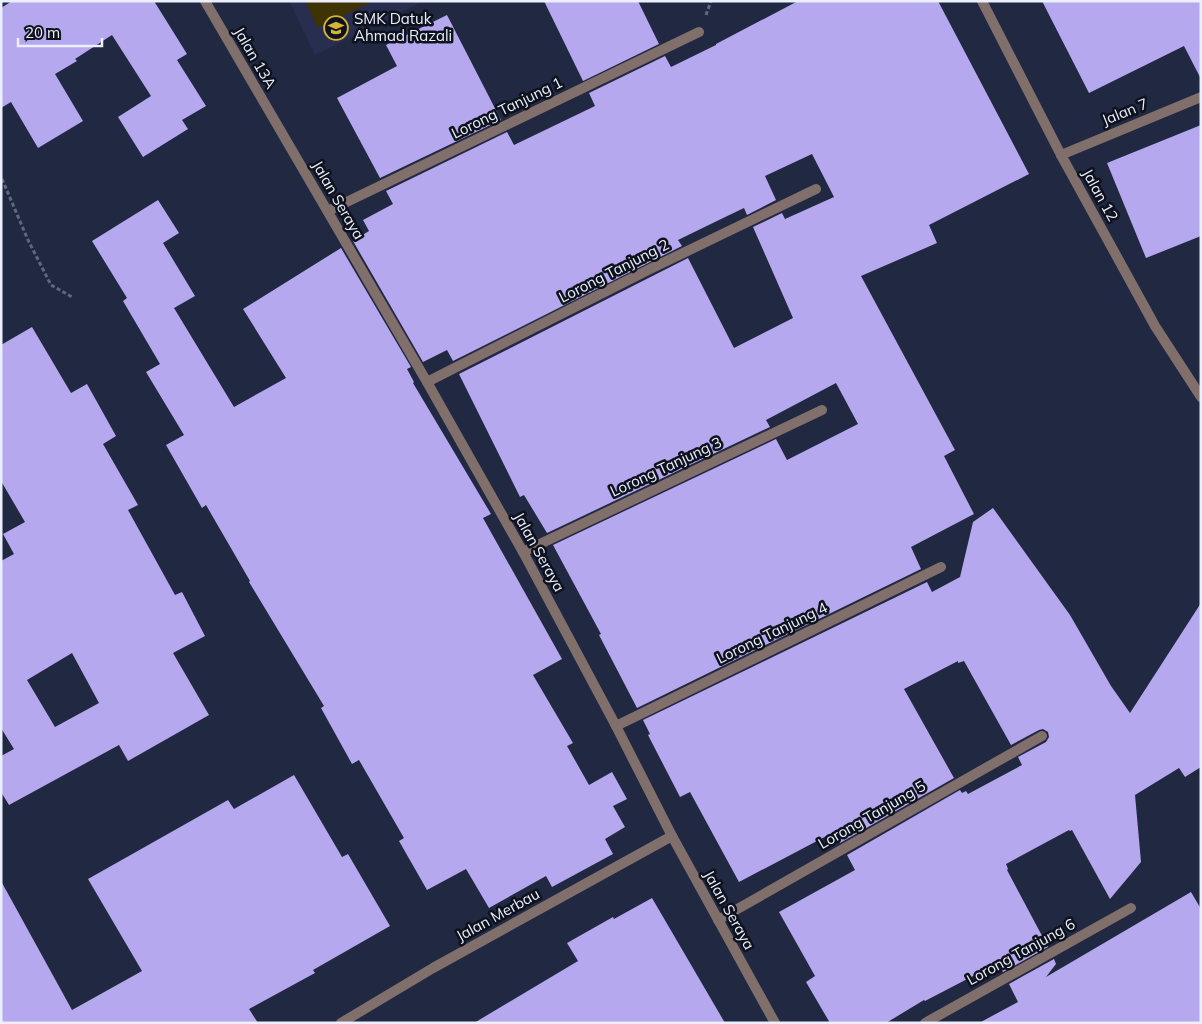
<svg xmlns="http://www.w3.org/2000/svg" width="1202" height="1024" viewBox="0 0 1202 1024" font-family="Mulish,sans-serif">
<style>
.built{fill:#272e4f}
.green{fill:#3f3204}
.building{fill:#b5a8ee;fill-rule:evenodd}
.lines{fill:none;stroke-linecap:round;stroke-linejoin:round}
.path{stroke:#61677d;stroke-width:3;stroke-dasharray:4 2.5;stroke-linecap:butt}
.minor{stroke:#806f6b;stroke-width:10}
.labels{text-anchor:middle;stroke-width:5;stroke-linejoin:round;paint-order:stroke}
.poi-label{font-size:15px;fill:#ebeffe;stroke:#0e121d;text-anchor:start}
.street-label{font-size:15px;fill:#ebeffe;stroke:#0e121d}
</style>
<rect width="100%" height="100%" fill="#212842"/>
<path class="built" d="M289,1H424L315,55Z"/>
<path class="green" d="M305,1H373L318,28Z"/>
<g class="building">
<path d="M12,1H154L187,54L177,60L206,106L182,120L188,129L143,157L118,117L151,96L112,35L75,59L77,61L55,74L83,121L38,148L11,102L1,108V8Z"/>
<path d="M544,1H638L659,44L583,81Z"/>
<path d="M798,1H938L1029,174L929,225L937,243L861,276L955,450L944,456L974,514L911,547L921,569L637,708L599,635L601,634L553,545L776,439L787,460L858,424L836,383L766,420L770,427L547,533L524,495L520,497L459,374L688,258L734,348L793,318L753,227L782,213L785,219L834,197L812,154L765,176L776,200L747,215L744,208L719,220L678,240L682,246L453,361L447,350L423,362L353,241L369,231L363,220L393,204L386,191L507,132L514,145L595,106L589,93L665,56L671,67L716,45V44Z"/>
<path d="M1042,1H1201V79L1184,46L1089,93Z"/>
<path d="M447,15L501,120L380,178L337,98L397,66L386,45Z"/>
<path d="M1201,125V236L1146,258L1107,163Z"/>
<path d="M158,200L179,233L163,243L195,296L174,308L234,407L286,378L243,309L341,248L411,367L407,369L414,382L413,383L491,514L483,518L562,659L533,675L573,743L567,746L589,785L612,772L627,799L613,806L625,827L605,839L613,854L552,887L546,876L489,908L466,869L427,890L399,841L404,838L359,760L352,764L321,708L324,706L249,582L250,581L206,505L202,508L166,445L184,435L146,372L160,364L123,301L127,298L92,241Z"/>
<path d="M32,327L71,393L87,384L116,436L103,444L138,505L128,510L175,595L182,592L205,636L173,653L209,715L128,761L119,745L9,805L1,792V756L14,749L1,728V561L14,554L3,534L25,522L1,481V345ZM72,653L99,703L55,727L27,680Z"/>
<path d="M993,508L1070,615L1111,686L1130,713L1201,603V767L1185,777L1179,768L1135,795L1141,862L1110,899L1072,830L1070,831L1069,830L1006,864L1008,869L1007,870L1048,947L1003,972L998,963L925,1001L924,1000L886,1023H830L806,982L815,976L779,912L855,870L847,855L960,790L962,793L966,791L968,794L1022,765L1018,757L1046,742L1049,737L1048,732L1043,729L1039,730L1011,745L964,661L958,663V661L904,689L954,778L840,843L834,832L739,882L690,792L680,797L648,735L650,734L643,720L927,582L932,592L960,577L973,522Z"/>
<path d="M294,775L342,857L348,854L390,926L313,970L315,973L249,1009L258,1023H1V881L72,1010L142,971L88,879L228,800L234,809Z"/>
<path d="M1191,892L1201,909V1023H979L1018,1002L1009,984L1054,959L1056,964L1046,977Z"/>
<path d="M652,898L725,1023H474L578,961L567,943L613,917L614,919Z"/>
</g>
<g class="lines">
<g class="path">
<path d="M706,15L711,1"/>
<path d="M2,179L28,240L51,285L72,297"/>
</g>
<g class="minor">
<path d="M205,1L427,382L523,552L616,726L672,836L775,1023"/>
<path d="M982,1L1061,155L1155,326L1201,397"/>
<path d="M1061,155L1201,97"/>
<path d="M328,211L699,32"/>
<path d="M427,382L650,269L816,189"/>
<path d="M523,552L822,410"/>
<path d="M616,726L941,567"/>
<path d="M718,920L1042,736"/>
<path d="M341,1023L433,968L672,836"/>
<path d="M925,1023L1131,908"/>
</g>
</g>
<defs>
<g id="school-ring" transform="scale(1.25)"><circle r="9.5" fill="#0e121d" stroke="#d8b434" stroke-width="1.5"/><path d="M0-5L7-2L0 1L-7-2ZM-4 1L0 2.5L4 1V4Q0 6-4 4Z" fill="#d8b434"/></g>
</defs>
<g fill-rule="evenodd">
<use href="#school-ring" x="336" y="28"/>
</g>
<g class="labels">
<g class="poi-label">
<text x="354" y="24">SMK Datuk<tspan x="354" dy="17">Ahmad Razali</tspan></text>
</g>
<g class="street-label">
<text transform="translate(255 58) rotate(60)" y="5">Jalan 13A</text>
<text transform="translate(507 108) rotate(-26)" y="5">Lorong Tanjung 1</text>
<text transform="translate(1125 112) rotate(-22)" y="5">Jalan 7</text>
<text transform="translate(1100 195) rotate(61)" y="5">Jalan 12</text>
<text transform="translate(338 200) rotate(60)" y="5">Jalan Seraya</text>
<text transform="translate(614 271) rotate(-27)" y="5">Lorong Tanjung 2</text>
<text transform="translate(666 467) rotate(-25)" y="5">Lorong Tanjung 3</text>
<text transform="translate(539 552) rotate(61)" y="5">Jalan Seraya</text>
<text transform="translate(772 633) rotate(-26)" y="5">Lorong Tanjung 4</text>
<text transform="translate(872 815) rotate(-30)" y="5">Lorong Tanjung 5</text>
<text transform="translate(729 910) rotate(61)" y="5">Jalan Seraya</text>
<text transform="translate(498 915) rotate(-29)" y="5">Jalan Merbau</text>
<text transform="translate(1021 952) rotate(-29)" y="5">Lorong Tanjung 6</text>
</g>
</g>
<rect width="1202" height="1024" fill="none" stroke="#ebeffe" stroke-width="5"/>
<path d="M18 38v8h84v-8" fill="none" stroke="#ebeffe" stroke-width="2.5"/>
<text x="25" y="38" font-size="15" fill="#ebeffe" stroke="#0e121d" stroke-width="4" paint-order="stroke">20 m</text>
</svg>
